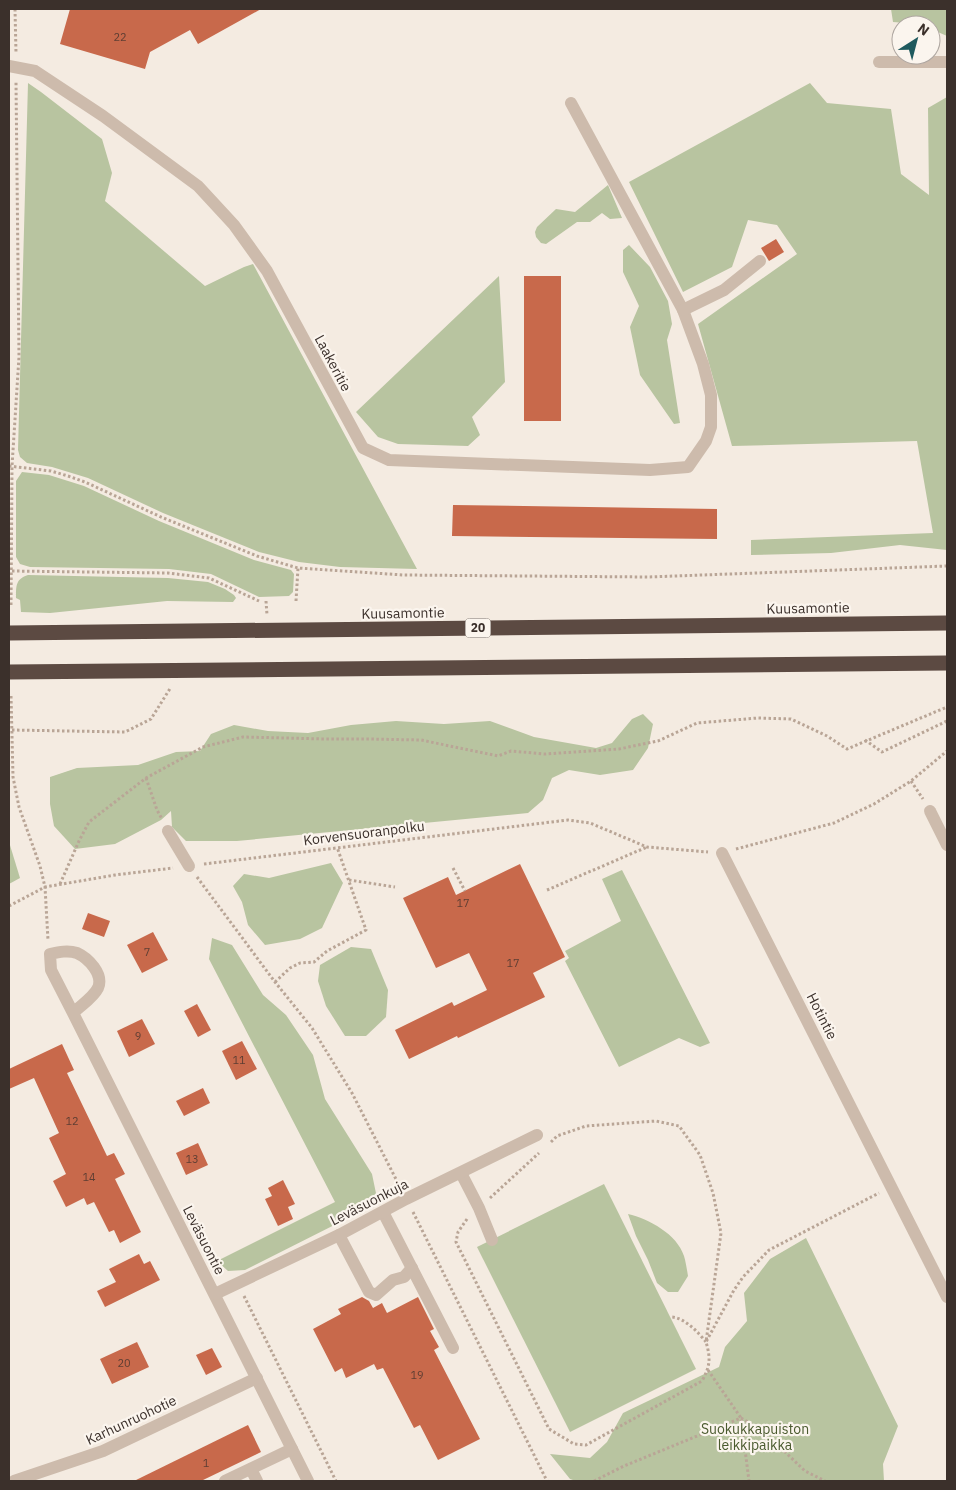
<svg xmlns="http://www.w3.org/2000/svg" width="956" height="1490" viewBox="0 0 956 1490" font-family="'IBM Plex Sans',sans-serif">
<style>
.green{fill:#b8c4a0}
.building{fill:#c8694b}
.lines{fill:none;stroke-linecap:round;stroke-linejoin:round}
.path{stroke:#b9a596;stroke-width:3;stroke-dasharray:2.5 2.5;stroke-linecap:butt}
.minor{stroke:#cdbbac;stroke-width:12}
.highway{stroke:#5c4a42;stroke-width:15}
.labels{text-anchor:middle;stroke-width:4.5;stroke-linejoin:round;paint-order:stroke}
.number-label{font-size:11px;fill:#5e3e33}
.shield{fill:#fbf5ee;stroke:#756b66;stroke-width:1}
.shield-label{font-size:12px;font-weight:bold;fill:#3b302b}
.street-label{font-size:14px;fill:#3b302b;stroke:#fbf5ee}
.park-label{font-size:14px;fill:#4a5a2e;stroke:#fbf5ee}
</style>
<rect width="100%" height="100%" fill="#f4ebe1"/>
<g class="green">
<path d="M891,9H947V36L931,29V25L893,22Z"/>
<path d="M28,83L41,92L102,139L112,173L105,201L205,286L244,267L253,264L417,569L340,567L299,562L259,552L163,513L88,478L52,467L27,463L20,457L18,450Z"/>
<path d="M810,83L827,103L891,109L901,174L929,195L928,108L947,97V550L900,545L831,553L751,555V540L933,533L917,441L732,446L698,324L797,254L777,225L748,220L732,267L683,292L629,182Z"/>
<path d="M608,185L622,218L610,219L602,213L590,222H577L546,244L541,243L536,237L535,232L537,227L556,209L575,212Z"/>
<path d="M629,245L650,267L668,301L672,324L667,340L680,423L674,424L640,375L630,327L639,306L623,272V250Z"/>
<path d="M499,276L505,382L472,417L480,435L468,446L398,444L378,437L356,412Z"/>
<path d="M22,472L49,475L84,486L159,521L254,560L291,570L294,574L293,592L289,596L259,597L211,574L169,569L30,567L20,564L16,557V481Z"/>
<path d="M28,575L168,578L208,582L225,589L234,595L236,598L233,602L167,601L50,613L21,612L20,600L16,598C16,585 16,579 28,575Z"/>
<path d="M643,714L653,724L648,748L633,770L600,775L569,770L552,778L543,800L528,813L237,841H186L172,827L171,811L161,820L115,844L75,849L54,826L50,804V777L77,768L138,765L176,752L200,751L211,734L234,725L268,731L308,733L351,725L396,721L444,724L490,721L534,737L596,748L612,743L632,719Z"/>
<path d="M9,842L20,878L9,884Z"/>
<path d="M331,863L343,883L322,928L300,939L265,945L248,925L242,902L233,886L244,874L269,878Z"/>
<path d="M622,870L710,1043L700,1047L679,1038L619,1067L565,961L569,958L565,951L621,921L602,879Z"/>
<path d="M212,938L232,945L263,995L286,1015L313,1055L325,1099L372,1174L378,1203L245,1270L228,1271L217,1261L335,1202L209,959Z"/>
<path d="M351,947L371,949L388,990L386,1017L366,1036H345L326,1006L318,981L320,965Z"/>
<path d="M604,1184L696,1369L570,1432L477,1247Z"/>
<path d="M628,1214C649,1219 677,1234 684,1256C686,1263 687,1270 688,1276L678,1292H668L657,1283L648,1260L636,1236Z"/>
<path d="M806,1238L898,1426L883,1464L884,1481H576L570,1479L550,1454L590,1458L607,1442L623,1413L719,1367L725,1347L747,1321L744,1293L770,1259Z"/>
</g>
<g class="building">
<path d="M70,9H261L198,44L190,30L150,52L145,69L60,44Z"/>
<path d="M776,239L784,252L769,261L761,248Z"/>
<rect x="524" y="276" width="37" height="145"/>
<path d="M453,505L717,509V539L452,536Z"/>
<path d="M520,864L565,957L533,973L545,997L458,1038L457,1036L409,1059L395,1030L452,1002L454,1006L487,990L469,953L436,968L403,898L448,877L456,895Z"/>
<path d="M88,913L110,921L104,937L82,929Z"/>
<path d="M153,932L168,960L142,973L127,945Z"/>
<path d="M197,1004L211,1030L198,1037L184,1011Z"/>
<path d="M142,1019L155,1044L129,1057L117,1031Z"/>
<path d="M242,1041L257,1069L236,1080L222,1051Z"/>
<path d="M62,1044L74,1070L67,1073L107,1156L114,1153L125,1174L115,1179L141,1232L120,1243L114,1230L109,1232L94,1202L87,1205L84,1198L66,1207L53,1181L66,1174L49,1138L59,1133L34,1078L9,1089V1069Z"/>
<path d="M203,1088L210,1103L184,1116L176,1101Z"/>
<path d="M198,1143L208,1165L186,1175L176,1153Z"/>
<path d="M283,1180L295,1204L288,1207L293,1219L278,1226L265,1199L272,1196L268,1188Z"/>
<path d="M139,1254L144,1264L150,1261L160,1280L105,1307L97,1291L116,1282L109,1269Z"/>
<path d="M362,1297L369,1301L373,1308L382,1303L387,1313L418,1297L434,1329L430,1331L439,1347L434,1350L480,1439L438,1460L420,1425L414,1428L383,1368L377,1370L374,1364L346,1378L342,1368L335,1372L313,1329L341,1314L338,1309Z"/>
<path d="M137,1342L149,1367L112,1384L100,1359Z"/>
<path d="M212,1348L222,1367L206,1375L196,1355Z"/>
<path d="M248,1425L261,1452L201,1481H134Z"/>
</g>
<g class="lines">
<g class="path">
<path d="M15,9L16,53"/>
<path d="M9,466L51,471L68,476L85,482L161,517L257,556L298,568L403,575L648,577L947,566"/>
<path d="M12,571L168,573L209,578L259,601"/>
<path d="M266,601L267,615"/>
<path d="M296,601L298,568"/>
<path d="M11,605L12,466L19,357L16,82"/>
<path d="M11,696L13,777L19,807L40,866L45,887L48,940"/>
<path d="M12,730L125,732L151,719L171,687"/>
<path d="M865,740L882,752L947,721"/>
<path d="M146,778L157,810L162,819"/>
<path d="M911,781L923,799"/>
<path d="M736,849L834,823L874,804L911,781L947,751"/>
<path d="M204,864L568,820L590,823L647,847L708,852"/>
<path d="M453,868L465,891"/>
<path d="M197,877L275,982L312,1028L352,1093L400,1187"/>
<path d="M349,880L395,887"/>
<path d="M60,884L79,841L89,822L146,778L203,747L243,737L326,739H368L421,740L498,756L511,751L545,754L619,749L658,741L697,723L758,718L791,719L827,736L847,749L947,707"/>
<path d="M547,890L647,847"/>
<path d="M9,906L45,887L115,875L173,868"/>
<path d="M275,982L290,968L300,963L314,962L327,951L366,930L337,847"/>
<path d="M551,1142L557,1136L586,1126L656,1121L679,1126L700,1155L713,1193L721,1233L706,1342C699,1333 684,1317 671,1317"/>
<path d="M490,1198L539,1153"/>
<path d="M413,1212L547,1481"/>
<path d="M467,1219L458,1232L456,1242L549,1429L574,1444L586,1445L702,1381C710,1366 711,1359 706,1342L734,1290L743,1277L769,1250L879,1193"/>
<path d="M244,1296L336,1481"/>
<path d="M708,1370L741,1418L749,1481"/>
<path d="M594,1481L624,1466L741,1418L762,1430L805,1471L825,1481"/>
</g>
<g class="minor">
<path d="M879,62H947"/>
<path d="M9,66L35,71L103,116L198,186L234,225L267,271L363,448L389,460L650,470L688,467L706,441L711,427V395L703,364L683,310L571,103"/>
<path d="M683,310L724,290L760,261"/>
<path d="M930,811L947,845"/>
<path d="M168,831L189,866"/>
<path d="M722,853L947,1297"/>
<path d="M73,1013C81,1005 93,998 98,988C104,974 88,958 77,953C68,950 59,952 50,954L51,970L73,1013L308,1481"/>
<path d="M461,1173L479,1208L492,1240"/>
<path d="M383,1212L453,1348"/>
<path d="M339,1235L369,1292L376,1295L393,1280L404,1277L412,1268"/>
<path d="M215,1294L339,1235L406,1199L537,1135"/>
<path d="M251,1469L257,1481"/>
<path d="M14,1481L103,1451L257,1378"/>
<path d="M225,1481L292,1449"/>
</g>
<g class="highway">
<path d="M9,633L947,623"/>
<path d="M9,672L947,663"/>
</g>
</g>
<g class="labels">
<g class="number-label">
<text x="120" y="41">22</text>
<text x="463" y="907">17</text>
<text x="147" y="956">7</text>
<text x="513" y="967">17</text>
<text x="138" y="1040">9</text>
<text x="239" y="1064">11</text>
<text x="72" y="1125">12</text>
<text x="192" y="1163">13</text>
<text x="89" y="1181">14</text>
<text x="124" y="1367">20</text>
<text x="417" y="1379">19</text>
<text x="206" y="1467">1</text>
</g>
<rect class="shield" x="465.5" y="618.5" width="25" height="19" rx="4"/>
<g class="shield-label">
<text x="478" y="632">20</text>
</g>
<g class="street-label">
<text transform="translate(333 363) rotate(62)" y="5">Laakeritie</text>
<text transform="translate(808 608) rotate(-1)" y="5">Kuusamontie</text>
<text transform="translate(403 613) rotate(-1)" y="5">Kuusamontie</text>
<text transform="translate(364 833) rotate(-7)" y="5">Korvensuoranpolku</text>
<text transform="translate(822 1016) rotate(63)" y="5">Hotintie</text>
<text transform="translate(369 1202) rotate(-27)" y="5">Leväsuonkuja</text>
<text transform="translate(204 1240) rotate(63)" y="5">Leväsuontie</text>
<text transform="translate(131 1420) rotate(-25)" y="5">Karhunruohotie</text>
</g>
<g class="park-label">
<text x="755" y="1434">Suokukkapuiston<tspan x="755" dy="16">leikkipaikka</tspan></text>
</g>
</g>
<rect width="956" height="1490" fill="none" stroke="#3b302b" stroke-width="20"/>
<g transform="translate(916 40) rotate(36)"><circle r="24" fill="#fbf5ee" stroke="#aea6a0"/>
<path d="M0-4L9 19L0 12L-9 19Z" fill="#1f5a5e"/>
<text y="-8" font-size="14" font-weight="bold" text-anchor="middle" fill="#3b302b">N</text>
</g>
</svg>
